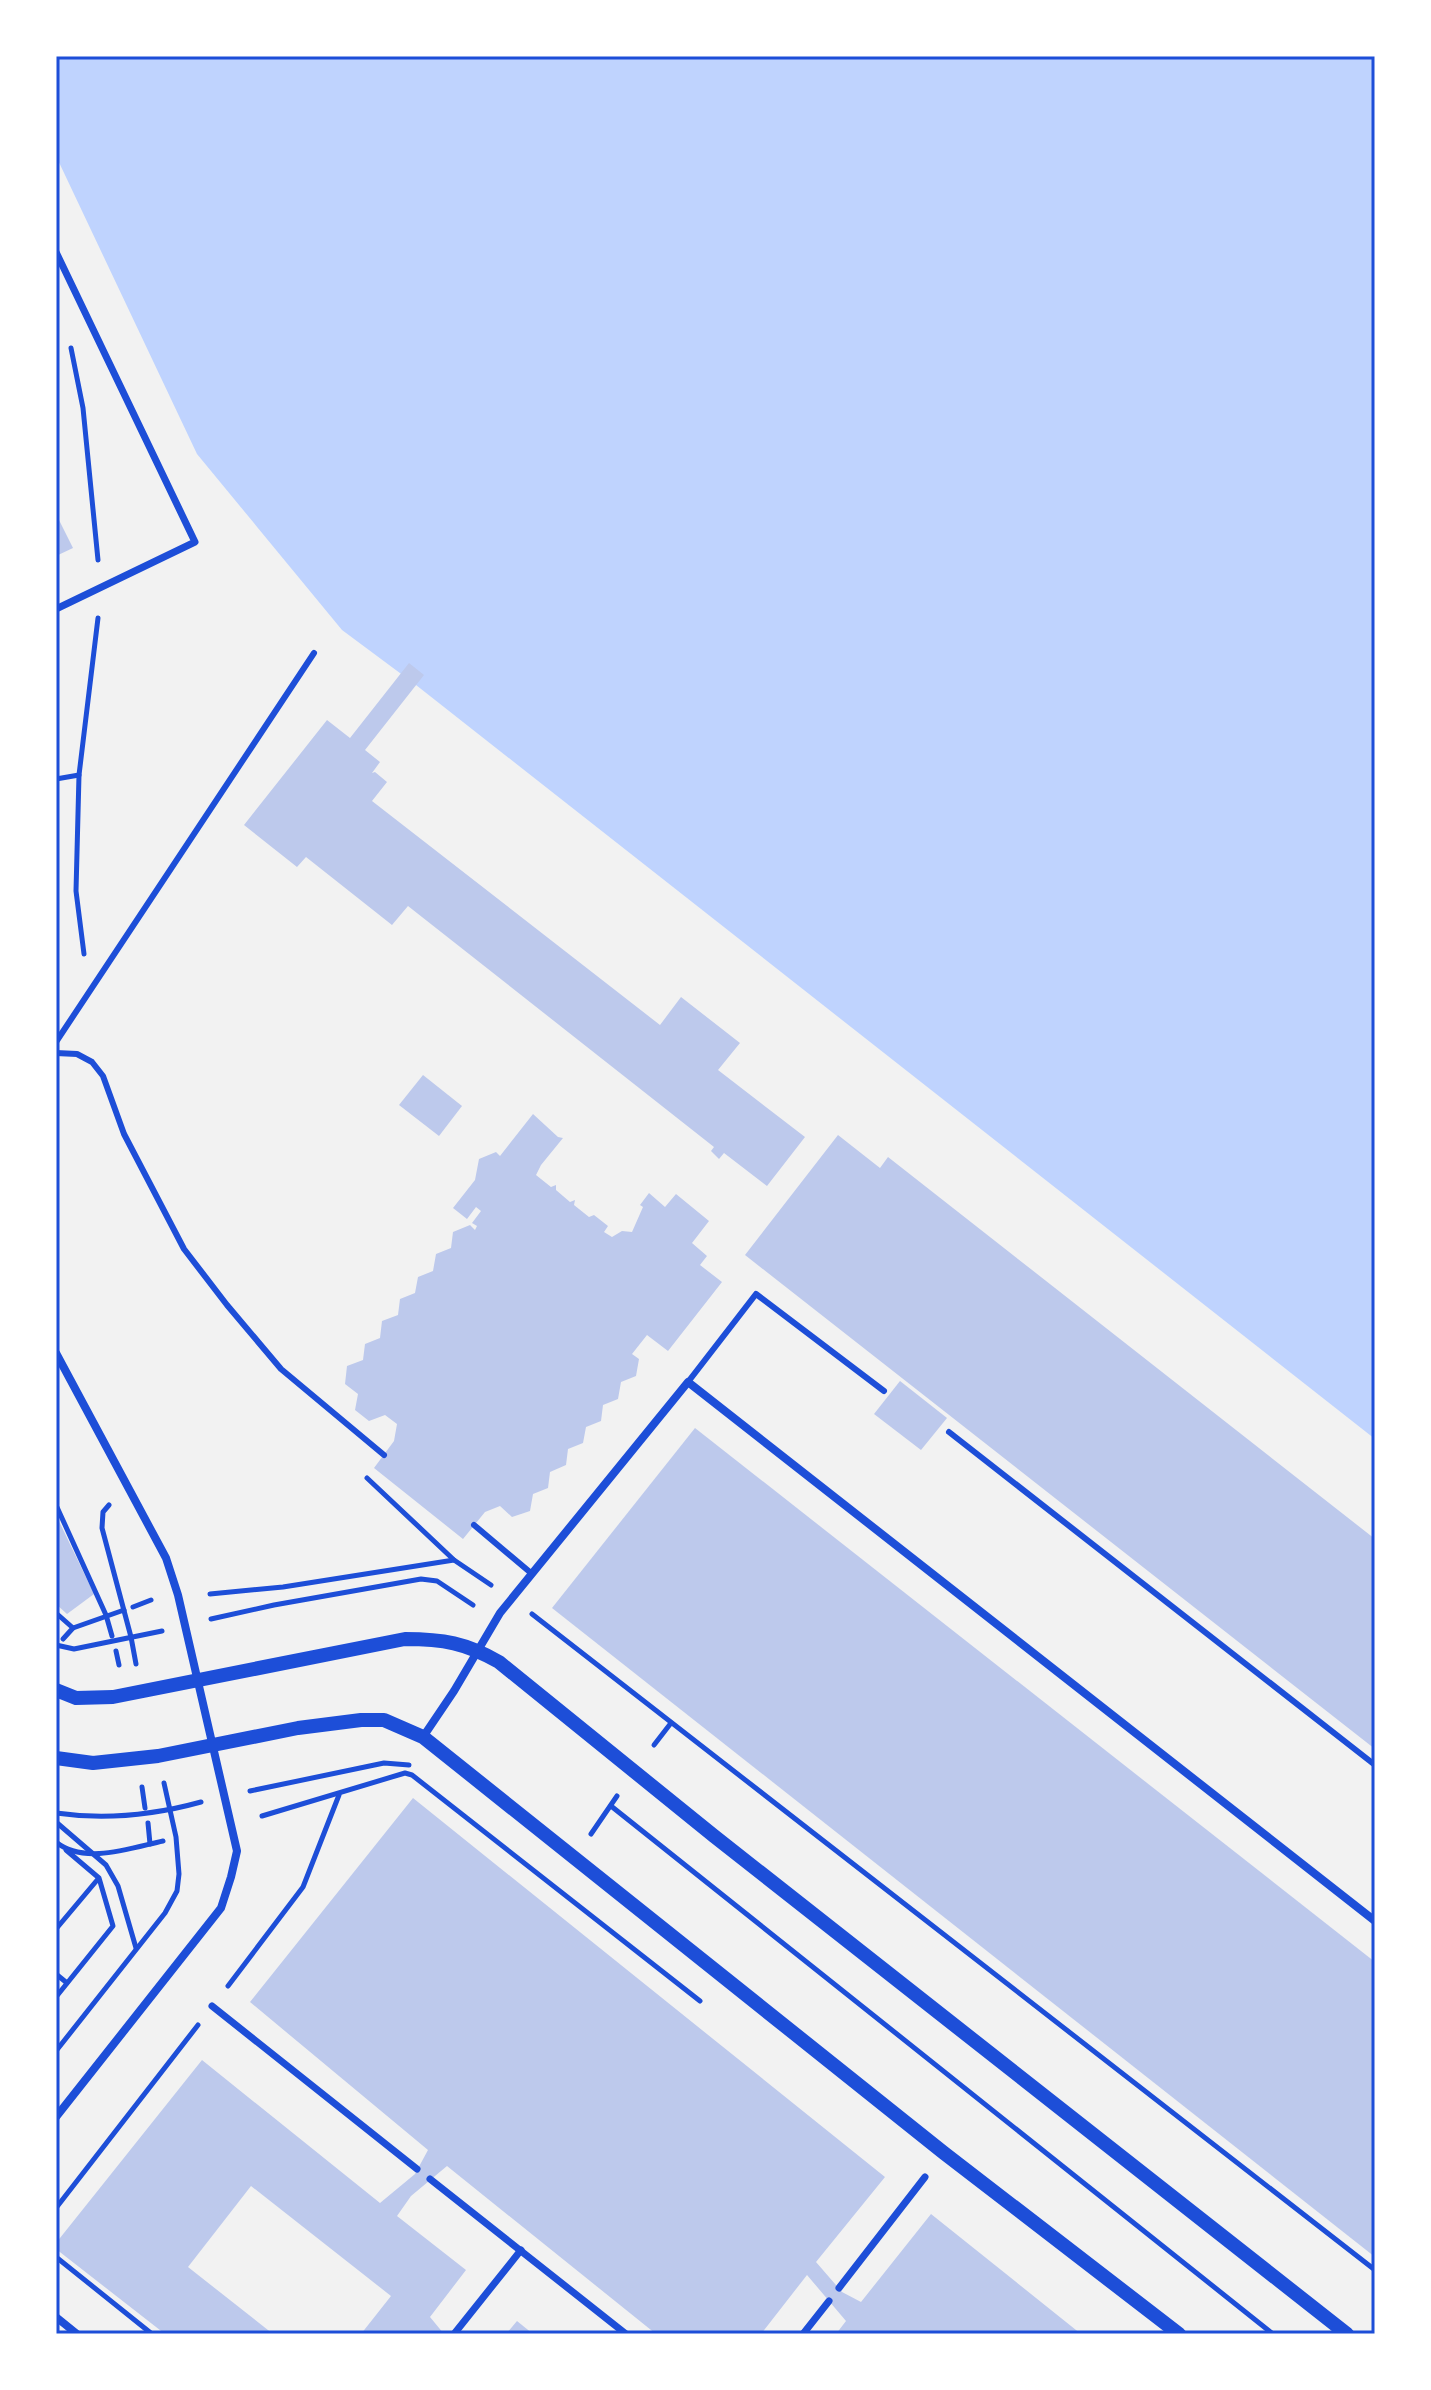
<svg xmlns="http://www.w3.org/2000/svg" width="1431" height="2390" viewBox="0 0 1431 2390" font-family="'Noto Sans',sans-serif">
<style>
.water{fill:#bfd3fe}
.building{fill:#bdc9ec}
.lines{fill:none;stroke-linecap:round;stroke-linejoin:round}
.path{stroke:#1d4ed8;stroke-width:5}
.service{stroke:#1d4ed8;stroke-width:6}
.pedestrian{stroke:#1d4ed8;stroke-width:7}
.minor{stroke:#1d4ed8;stroke-width:8}
.tertiary{stroke:#1d4ed8;stroke-width:14}
.neatline{fill:none;stroke:#1d4ed8;stroke-width:3}
</style>
<rect width="100%" height="100%" fill="#f2f2f2"/>
<path class="water" d="M56,56H1375V1439L416,685L342,630L197,454L56,156Z"/>
<g class="building">
<path d="M56,514L73,548L56,556Z"/>
<path d="M409,663L424,675L365,750L380,762L372,773L375,772L387,782L372,801L660,1025L681,997L740,1043L718,1070L805,1137L767,1186L724,1153L719,1159L711,1151L714,1147L408,906L392,925L306,857L297,867L244,825L327,720L350,738Z"/>
<path d="M423,1075L462,1106L439,1136L399,1105Z"/>
<path d="M533,1114L558,1137L563,1138L541,1165L536,1175L551,1187L556,1185V1190L570,1202L575,1200L574,1205L589,1217L594,1215L608,1226L604,1232L612,1237L622,1231L632,1232L643,1207L640,1205L649,1193L665,1207L676,1194L709,1221L692,1243L707,1256L700,1265L722,1282L668,1351L647,1335L632,1354L639,1359L636,1376L621,1382L618,1399L603,1405L601,1421L586,1427L583,1443L568,1449L566,1465L550,1472L548,1488L533,1494L530,1511L512,1517L500,1506L485,1512L463,1539L374,1468L394,1441L397,1424L385,1415L369,1421L355,1410L358,1394L345,1384L347,1366L363,1360L365,1344L380,1338L382,1321L398,1315L400,1299L415,1293L418,1277L433,1271L436,1254L451,1248L453,1232L470,1225L475,1230L477,1226L472,1223L481,1211L476,1207L467,1219L453,1208L475,1180L479,1159L496,1152L500,1156Z"/>
<path d="M838,1135L880,1168L888,1157L1375,1539V1749L745,1255Z"/>
<path d="M900,1381L947,1418L921,1450L874,1414Z"/>
<path d="M695,1428L1375,1962V2257L552,1608Z"/>
<path d="M56,1515L94,1594L67,1614L56,1604Z"/>
<path d="M413,1798L885,2177L816,2262L842,2292L861,2302L931,2214L1081,2334H836L846,2321L807,2275L761,2334H656L447,2166L411,2196L397,2216L466,2270L430,2317L444,2334H361L391,2296L251,2186L188,2267L273,2334H165L56,2249V2243L202,2060L380,2203L415,2174L428,2150L250,2002Z"/>
<path d="M517,2321L533,2334H506Z"/>
</g>
<g class="lines">
<g class="path">
<path d="M71,348L83,408L98,560"/>
<path d="M56,779L79,775"/>
<path d="M84,954L76,891L79,775L98,618"/>
<path d="M367,1478L454,1560"/>
<path d="M56,1505L106,1615L112,1636"/>
<path d="M109,1505L103,1512L102,1528L131,1637L136,1664"/>
<path d="M210,1594L283,1587L454,1560L491,1585"/>
<path d="M133,1607L151,1600"/>
<path d="M56,1613L73,1628L63,1639"/>
<path d="M532,1614L1375,2270"/>
<path d="M211,1619L274,1605L421,1579L437,1581L473,1605"/>
<path d="M73,1628L124,1610"/>
<path d="M56,1645L74,1649L162,1631"/>
<path d="M116,1651L119,1665"/>
<path d="M654,1745L671,1723"/>
<path d="M142,1787L145,1808"/>
<path d="M250,1791L384,1763L409,1765"/>
<path d="M611,1806L1273,2334"/>
<path d="M56,1813C104,1820 154,1815 201,1802"/>
<path d="M262,1816L405,1773L412,1775L700,2001"/>
<path d="M56,1822L106,1865L118,1886L136,1948"/>
<path d="M148,1823L150,1844"/>
<path d="M591,1834L617,1796"/>
<path d="M56,1842C84,1865 131,1848 163,1841"/>
<path d="M56,1929L98,1879"/>
<path d="M56,1974L67,1983"/>
<path d="M228,1986L303,1887L339,1795"/>
<path d="M56,1997L113,1926L99,1878L66,1850"/>
<path d="M56,2051L165,1913L177,1891L179,1874L176,1837L164,1783"/>
<path d="M56,2208L198,2025"/>
<path d="M56,2257L152,2334"/>
</g>
<g class="service">
<path d="M56,1042L314,653"/>
<path d="M56,1053L77,1054L92,1062L103,1076L124,1134L184,1249L227,1305L281,1369L384,1455"/>
<path d="M688,1382L756,1294L884,1391"/>
<path d="M949,1432L1375,1765"/>
<path d="M474,1525L531,1573"/>
</g>
<g class="pedestrian">
<path d="M56,252L195,542L56,609"/>
<path d="M212,2006L417,2169"/>
<path d="M430,2179L626,2334"/>
<path d="M839,2288L925,2177"/>
<path d="M454,2334L521,2250"/>
<path d="M803,2334L829,2301"/>
</g>
<g class="minor">
<path d="M56,1353L166,1558L178,1595L237,1851L231,1877L221,1908L56,2117"/>
<path d="M423,1737L454,1691L500,1613L688,1382L1375,1921"/>
<path d="M56,2317L77,2334"/>
</g>
<g class="tertiary">
<path d="M56,1690L76,1698L113,1697L405,1639C443,1639 466,1643 499,1662L714,1836L1347,2334"/>
<path d="M56,1758L93,1763L158,1756L298,1728L361,1720H384L423,1737L944,2153L1179,2334"/>
</g>
</g>
<rect width="1431" height="2390" fill="none" stroke="#ffffff" stroke-width="116"/>
<rect x="58" y="58" width="1315" height="2274" class="neatline"/>
</svg>
